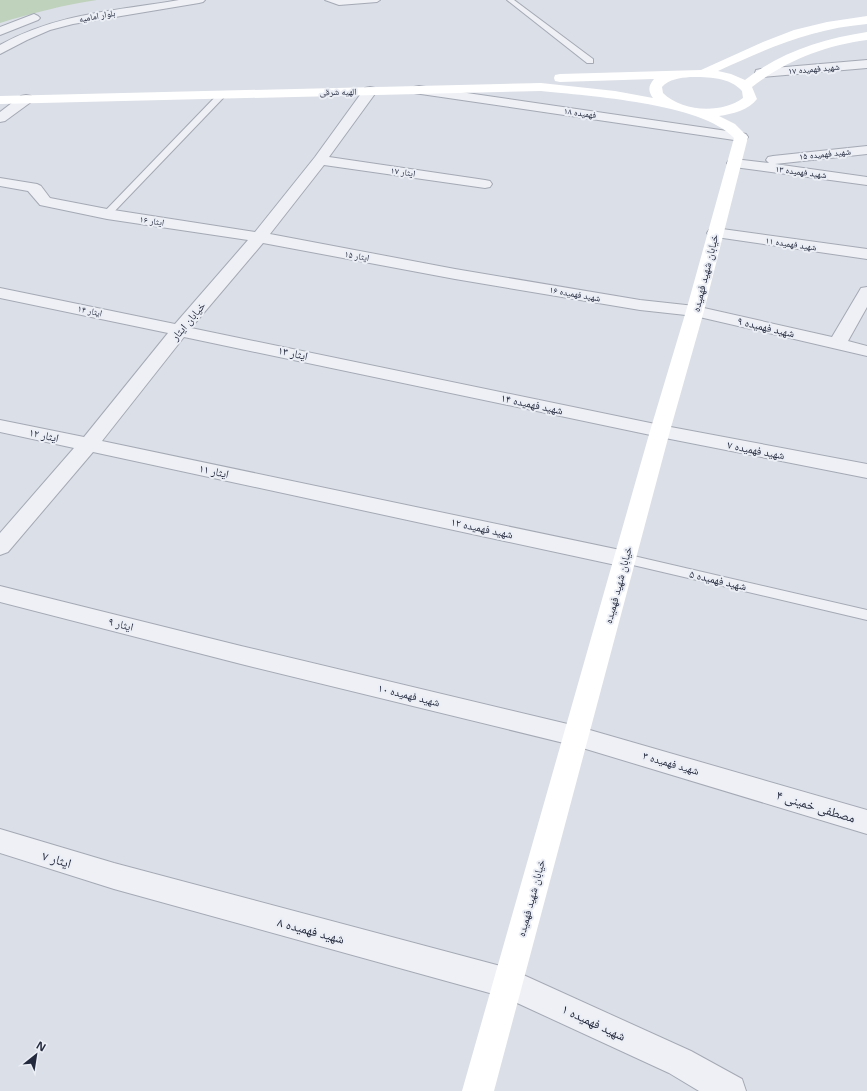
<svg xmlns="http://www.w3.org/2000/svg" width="867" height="1091" viewBox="0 0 867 1091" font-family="'Noto Sans','Noto Naskh Arabic',sans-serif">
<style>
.green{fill:#bfd2bc}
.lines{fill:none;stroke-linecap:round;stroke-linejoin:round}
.lane-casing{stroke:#a4a9b4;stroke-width:2}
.street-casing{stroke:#a4a9b4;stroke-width:2}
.lane{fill:#eef0f5;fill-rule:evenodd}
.street{fill:#eef0f5;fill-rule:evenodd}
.secondary{fill:#fff;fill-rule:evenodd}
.labels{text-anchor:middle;stroke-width:4;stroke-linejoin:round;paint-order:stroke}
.far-street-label{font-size:9px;fill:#242a3e;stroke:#ebeef5}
.street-label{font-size:11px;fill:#242a3e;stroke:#ebeef5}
.near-street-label{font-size:13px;fill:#242a3e;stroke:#ebeef5}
</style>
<rect width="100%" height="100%" fill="#dbdfe7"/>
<path class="green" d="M0,0H97C64,5 32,13 0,23Z"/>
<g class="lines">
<g class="lane-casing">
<g id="lane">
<path d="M325,0H380L377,2L339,5Z"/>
<path d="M507,0H514L593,59V63H587Z"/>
<path d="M219,93H225L226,95L110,216H104L102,214L104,212Z"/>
<path d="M625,554L867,610V620L620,562L618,559L620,556Z"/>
</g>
</g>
<g class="street-casing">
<g id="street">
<path d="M179,0H205L203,2L199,3L73,24L50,30L27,40L0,54V45C57,13 116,11 179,0Z"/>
<path d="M34,14L38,16L40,18L38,20L0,35V27Z"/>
<path d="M867,60V68L761,77L756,76L755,73L756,70L761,69Z"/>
<path d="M419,86L741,133L746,134L748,137L746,140L741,141L414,93L412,90L414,87Z"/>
<path d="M370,87L375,88L377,91L329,157L485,180L490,181L492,184L490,187L485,188L324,165L270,234L455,269L640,300L695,306L832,337L861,288L867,287V307L848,341L867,346V356L695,316L640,310L455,279L263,243L191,328L660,425L867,464V478L660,437L184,337L102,441L625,551L633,553L636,559L633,565L625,567L93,452L8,552L0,555V533L74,448L0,432V420L84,437L168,333L0,298V288L175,324L248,240L107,219L40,205L28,191L0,186V178L37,184L41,186L50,198L107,209L255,232L315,157L365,88Z"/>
<path d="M26,95L31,96L33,99L31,102L5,121L0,122V112L21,96Z"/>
<path d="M867,146V154L775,164L867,177V185L734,167L729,166L727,163L729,160L734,159L769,163L766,160L768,157L773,156Z"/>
<path d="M715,228L867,249V259L709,236L707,233L709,230Z"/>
<path d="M0,586L241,646L576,726L867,810V834L576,746L241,664L0,602Z"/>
<path d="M0,829L114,863L508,968L691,1051L742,1079L746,1091H699L669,1073L504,997L114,889L0,853Z"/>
</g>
</g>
<use href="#lane" class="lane"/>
<use href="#street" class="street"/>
<path class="secondary" d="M867,16V24C810,29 769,48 718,71L731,74L745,80C781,52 822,39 867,32V40C824,46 787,60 752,87L757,99C749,110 732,114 719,116L735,124L748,137L704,311L670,431L494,1091H462L650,431L686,311L734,138C702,103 588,96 541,91L0,104V96L541,83L615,91L653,98C648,91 648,86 654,79L560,82L555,81L554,78L555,75L560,74L701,70L763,42L794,30L827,22ZM690,77C708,77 730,77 742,91L743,98C722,114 682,112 663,93L662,87C669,79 680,78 690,77Z"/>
</g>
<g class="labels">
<g class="far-street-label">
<text transform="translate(97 16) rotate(-10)" y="3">بلوار امامیه</text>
<text transform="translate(814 69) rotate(-5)" y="3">شهید فهمیده ۱۷</text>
<text transform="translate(338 92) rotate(-1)" y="3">الهیه شرقی</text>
<text transform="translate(580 113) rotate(8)" y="3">فهمیده ۱۸</text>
<text transform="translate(825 154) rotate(-6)" y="3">شهید فهمیده ۱۵</text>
<text transform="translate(403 172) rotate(8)" y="3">ایثار ۱۷</text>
<text transform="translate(801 172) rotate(7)" y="3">شهید فهمیده ۱۳</text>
<text transform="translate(152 221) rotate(9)" y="3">ایثار ۱۶</text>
<text transform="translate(791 244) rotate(8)" y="3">شهید فهمیده ۱۱</text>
<text transform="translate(357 256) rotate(10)" y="3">ایثار ۱۵</text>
<text transform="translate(575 294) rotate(10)" y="3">شهید فهمیده ۱۶</text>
<text transform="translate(90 311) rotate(12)" y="3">ایثار ۱۴</text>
</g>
<g class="street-label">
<text transform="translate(705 273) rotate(-76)" y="4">خیابان شهید فهمیده</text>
<text transform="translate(188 321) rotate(-50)" y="4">خیابان ایثار</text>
<text transform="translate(766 327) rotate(13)" y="4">شهید فهمیده ۹</text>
<text transform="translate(293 353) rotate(12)" y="4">ایثار ۱۳</text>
<text transform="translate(532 404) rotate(12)" y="4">شهید فهمیده ۱۴</text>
<text transform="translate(44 435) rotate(12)" y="4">ایثار ۱۲</text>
<text transform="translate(756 450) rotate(11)" y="4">شهید فهمیده ۷</text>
<text transform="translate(214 471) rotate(12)" y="4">ایثار ۱۱</text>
<text transform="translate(482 528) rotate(12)" y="4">شهید فهمیده ۱۲</text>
<text transform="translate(718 580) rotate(13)" y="4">شهید فهمیده ۵</text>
<text transform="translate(618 585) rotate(-75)" y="4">خیابان شهید فهمیده</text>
<text transform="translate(121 624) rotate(14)" y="4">ایثار ۹</text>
<text transform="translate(409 695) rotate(14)" y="4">شهید فهمیده ۱۰</text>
<text transform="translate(671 763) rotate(16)" y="4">شهید فهمیده ۳</text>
<text transform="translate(531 898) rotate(-75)" y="4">خیابان شهید فهمیده</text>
</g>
<g class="near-street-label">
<text transform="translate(816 806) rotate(17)" y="5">مصطفی خمینی ۴</text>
<text transform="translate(57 859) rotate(17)" y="5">ایثار ۷</text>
<text transform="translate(311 930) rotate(15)" y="5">شهید فهمیده ۸</text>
<text transform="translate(594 1022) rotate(25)" y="5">شهید فهمیده ۱</text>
</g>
</g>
<g transform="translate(36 1055) rotate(30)" stroke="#ebeef5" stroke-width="3" paint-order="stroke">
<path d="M0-3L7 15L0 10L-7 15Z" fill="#242a3e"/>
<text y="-6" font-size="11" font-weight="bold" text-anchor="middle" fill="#242a3e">N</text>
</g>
</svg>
